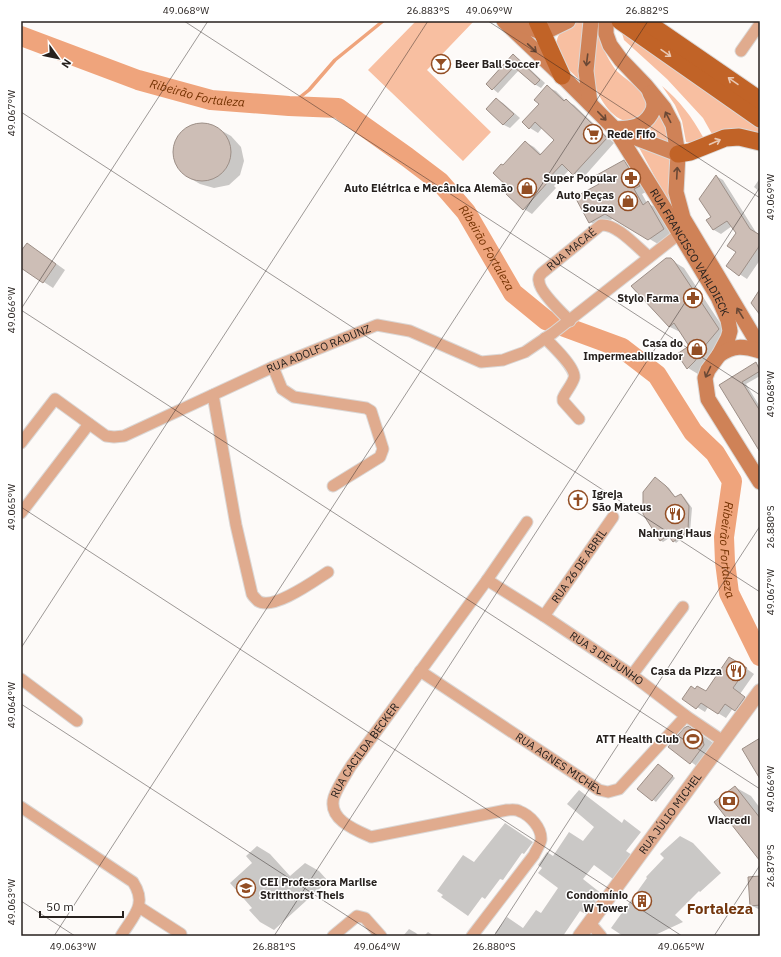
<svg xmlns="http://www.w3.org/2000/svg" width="781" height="957" viewBox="0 0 781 957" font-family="'IBM Plex Sans',sans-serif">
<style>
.green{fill:#f8bfa1}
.shadow{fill:#0003}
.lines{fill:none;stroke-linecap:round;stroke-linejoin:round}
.stream{stroke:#efa47c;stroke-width:3.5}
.river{stroke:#efa47c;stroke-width:20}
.building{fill:#cdbeb6;stroke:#9d8f87}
.minor-casing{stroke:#dbd7d5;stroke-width:13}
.tertiary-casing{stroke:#dbd7d5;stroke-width:16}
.secondary-casing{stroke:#dbd7d5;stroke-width:17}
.primary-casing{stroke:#dbd7d5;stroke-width:19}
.minor{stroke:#e0ab8e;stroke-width:11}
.tertiary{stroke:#e0ab8e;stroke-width:14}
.secondary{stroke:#cf8257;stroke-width:15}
.primary{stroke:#c16327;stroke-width:17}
.oneway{stroke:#6a4835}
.oneway2{stroke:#e9c8b3}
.ticks{fill:none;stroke:#27211e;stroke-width:1;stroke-opacity:0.45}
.labels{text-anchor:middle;stroke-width:3;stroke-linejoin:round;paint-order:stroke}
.poi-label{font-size:11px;font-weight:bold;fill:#27211e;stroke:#fff;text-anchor:end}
.street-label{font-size:11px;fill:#27211e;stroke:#fff}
.water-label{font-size:12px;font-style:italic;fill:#733100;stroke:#fff}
.district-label{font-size:15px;font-weight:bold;fill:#73360d;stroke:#fff}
.neatline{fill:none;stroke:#27211e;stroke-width:1.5}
.ticks-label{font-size:10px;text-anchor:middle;fill:#27211e}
</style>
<rect width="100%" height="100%" fill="#fdfaf8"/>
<g class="green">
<path d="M416,21H474L427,70L491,132L463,161L368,70Z"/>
<path d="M583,21H587L581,81C556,61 541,30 583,21Z"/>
<path d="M620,26L760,123V135L712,134L703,118L667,79L624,40Z"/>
<path d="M598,33C602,46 607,58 615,69C624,80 661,98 642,116C621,136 596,97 593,79C591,64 595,48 598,33Z"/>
<path d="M662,86C680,101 692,117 703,137C697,142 694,144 686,142L682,121L675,105Z"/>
<path d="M659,113L667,132L669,142L637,131Z"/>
<path d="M636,142L670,153V205Z"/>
</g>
<g class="shadow">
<path d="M513,55L519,59L545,83L541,88L536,85L519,70L498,93L487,84Z"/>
<path d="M547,87L556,91L566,101L574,105L614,143L582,179L569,170L554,186L556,188L532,214L524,209L511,189L504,166L525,142L534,147L542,155L555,140L542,128L538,133L530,128Z"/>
<path d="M496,99L503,103L520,118L510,128L504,125L487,109Z"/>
<path d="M203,123L217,128L231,136L241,147L244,161L240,175L229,185L214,188L200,184L186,176L176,165L173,150L178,136L189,126Z"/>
<path d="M624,161L633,166L648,191L642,194L647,203L657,208L672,235L658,244L614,218L599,227L590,222L601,184Z"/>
<path d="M716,176L723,180L757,234L760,236V260L747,279L727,266L737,251V233L732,226L721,234L714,230L712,217Z"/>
<path d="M760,178V192L754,187Z"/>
<path d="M37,250L65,270L53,288L21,267V253Z"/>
<path d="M668,258L684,268L728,335L705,367L698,374L688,368L678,355L690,347L680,332L670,327L632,286Z"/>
<path d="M756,364L760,366V376L746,384L760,407V450L720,385Z"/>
<path d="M658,480L669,488L676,498L681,495L684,497L692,508L690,532L676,543L671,537L663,542L660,540Z"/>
<path d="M737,662L754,674L740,694L752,702L743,715L733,708L726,718L708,707L705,712L684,699L695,690L706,692Z"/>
<path d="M699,733L712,742L714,751L701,769L670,747Z"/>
<path d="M661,767L675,778L656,802L639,789Z"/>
<path d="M735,787L751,796L760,808V859Z"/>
<path d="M579,790L622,823L624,819L641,832L626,851L632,855L613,879L594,865L583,879L602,894L586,914L580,911L563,936H499L495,933L507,917L523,928L536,910L541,913L558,888L538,873L542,868L538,865L547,852L553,856L569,832L583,841L594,827L567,804Z"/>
<path d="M505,823L533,842L524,854L522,853L503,880L500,879L485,899L482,897L468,916L441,897L443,895L437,891L463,855L474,862Z"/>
<path d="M680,836L693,843L721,873L700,892L699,891L675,915L683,922L653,936H623L611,928L647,878L646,877L664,858L660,854Z"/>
<path d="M257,846L270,854L290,876L305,863L319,871L328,881L274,930L260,922L249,910L252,908L230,883L252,863L246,856Z"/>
<path d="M760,877V910L751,905Z"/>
<path d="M409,929L416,933L419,936H403Z"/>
<path d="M428,932L434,936H424Z"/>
</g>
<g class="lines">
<path class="stream" d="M289,106L309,90L335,60L383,21"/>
<path class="river" id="s1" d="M21,36L138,80L211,100L289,106L338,108L407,157L440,182L466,212L513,293L546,320L622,348L657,375L693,432L715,453L732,481L724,537L725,562L729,593L760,656"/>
</g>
<g class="building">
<path d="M513,54L540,80L535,85L514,67L492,90L486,84Z"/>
<path d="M547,85L564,101L566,99L607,138L573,175L562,164L546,181L548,182L523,210L506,194L510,189L493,173L501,164L503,165L525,141L540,155L554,140L535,122L529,129L522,122L539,104L534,100Z"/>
<path d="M496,98L514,114L503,125L486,109Z"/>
<circle cx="202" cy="152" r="29"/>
<path d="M624,160L640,186L634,189L643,205L648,201L664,229L648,240L605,214L589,223L575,197L599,184L595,176Z"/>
<path d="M716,175L750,229L760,235V245L739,276L726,266L736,252L727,246L736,233L727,221L713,230L706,220L711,217L699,199Z"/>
<path d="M27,243L56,264L43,283L21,268V251Z"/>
<path d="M666,258H671L674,261L719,329L703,348L695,361L687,369L677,354L689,346L674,323L669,327L631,286Z"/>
<path d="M760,289V315L751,303Z"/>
<path d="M756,362L760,371L742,382L760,411V452L719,385Z"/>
<path d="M655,477L666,486L675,497L681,494L689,506L688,531L673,542L668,535L660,541L643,514V492Z"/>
<path d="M729,657L747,668L733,688L745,697L735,711L725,704L718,714L701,703L696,709L682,699L691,686L695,689L697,686L706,691Z"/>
<path d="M688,726L702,735L704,745L690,764L668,747L684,728Z"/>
<path d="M760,738V779L742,749Z"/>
<path d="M658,764L673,776L652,801L637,789Z"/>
<path d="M735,786L760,818V861L714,802Z"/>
<path d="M760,876V905L750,906L748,877Z"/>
</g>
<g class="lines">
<g class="minor-casing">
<g id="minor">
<path d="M741,51L760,24"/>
<path id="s2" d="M570,321C562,313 539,291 539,281C538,278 540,275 542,273L601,225C616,223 637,247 649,257"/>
<path d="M545,338C552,345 577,369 574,378C572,385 566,391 563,398V401L579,419"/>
<path d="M273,367L282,389L294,397L366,408L371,411L383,449L380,457L333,486"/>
<path d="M213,395L236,525L252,594C253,596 256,599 258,601C273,611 314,581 328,572"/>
<path id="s3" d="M21,443L55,399L106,436L114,437L124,436L273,367L377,325L410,331L481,362L503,360L525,352L553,333L679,234"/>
<path d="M21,513L89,424"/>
<path id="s4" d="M487,580L544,616L632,675L686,716L723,741"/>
<path id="s5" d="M544,616L613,517"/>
<path id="s6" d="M420,671L599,790L608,792L619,789L686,716"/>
<path d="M632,675L683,607"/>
<path d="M21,679L77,721"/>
<path d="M21,807L133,882C148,905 133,916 121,936"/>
<path d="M139,907L181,934"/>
<path d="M590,923L601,936"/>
<path d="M333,936L357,916L365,918L381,936"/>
<path id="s7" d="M472,936L534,855C536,850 540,845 541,840C542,828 530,815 519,811C516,809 511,810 507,810L371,837C355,830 327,819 334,797C338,786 345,776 351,766L487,580L527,522"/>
</g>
</g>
<g class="tertiary-casing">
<g id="tertiary">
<path id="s8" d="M580,936L760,691"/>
</g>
</g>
<g class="secondary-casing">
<g id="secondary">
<path id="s9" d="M504,21L562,76L615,129L657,196L718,297L728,320L730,331L728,338L719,355L708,370L705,378L708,399L760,482"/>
<path d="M513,21L543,33L568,21"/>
<path d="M606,21V34L610,45L621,60L646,86L664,108L673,125L678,154L676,192L683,218L760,347"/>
<path d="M590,103L586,71L591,21"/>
<path d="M615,129C629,128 643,128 651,114C656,106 654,100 650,93"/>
<path d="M615,130L678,154"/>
<path d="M719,355C734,345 743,346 760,351"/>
</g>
</g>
<g class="primary-casing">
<g id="primary">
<path d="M537,21L562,76"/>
<path d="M620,21L760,119"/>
<path d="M645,21L760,100"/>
<path d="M678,154L690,152L725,138L739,137L760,142"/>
</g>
</g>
<use href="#minor" class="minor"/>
<use href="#tertiary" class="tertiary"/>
<use href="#secondary" class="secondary"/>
<use href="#primary" class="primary"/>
</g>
<defs><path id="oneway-shaft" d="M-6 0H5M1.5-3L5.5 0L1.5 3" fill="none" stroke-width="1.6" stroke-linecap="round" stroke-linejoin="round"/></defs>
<g class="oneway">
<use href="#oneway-shaft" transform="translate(532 48) rotate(43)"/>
<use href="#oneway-shaft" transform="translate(587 60) rotate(97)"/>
<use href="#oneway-shaft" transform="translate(602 116) rotate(46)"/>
<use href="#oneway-shaft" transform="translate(668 117) rotate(-117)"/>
<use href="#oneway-shaft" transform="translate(677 173) rotate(-87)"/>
<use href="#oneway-shaft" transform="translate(740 313) rotate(-122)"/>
<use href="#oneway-shaft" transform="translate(708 372) rotate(115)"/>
</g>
<g class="oneway2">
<use href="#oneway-shaft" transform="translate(666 53) rotate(35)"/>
<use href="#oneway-shaft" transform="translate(733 81) rotate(-145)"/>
<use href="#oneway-shaft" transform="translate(715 142) rotate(-24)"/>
</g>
<path class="ticks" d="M184,21L760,395M488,21L760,198M21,112L760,592M21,309L208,21M21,310L760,789M21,507L682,936M21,648L428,21M21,704L378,936M21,901L75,936M54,936L648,21M274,936L760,187M494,936L760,526M714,936L760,865"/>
<defs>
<g id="bar-ring" transform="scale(1)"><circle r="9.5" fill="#fff" stroke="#934e24" stroke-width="1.5"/><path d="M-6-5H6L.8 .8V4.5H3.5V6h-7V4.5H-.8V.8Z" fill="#934e24"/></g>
<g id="supermarket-ring" transform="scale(1)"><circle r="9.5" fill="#fff" stroke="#934e24" stroke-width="1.5"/><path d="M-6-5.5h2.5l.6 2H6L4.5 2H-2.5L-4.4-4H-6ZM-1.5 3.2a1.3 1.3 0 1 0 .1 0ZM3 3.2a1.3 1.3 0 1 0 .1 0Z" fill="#934e24"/></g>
<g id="pharmacy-ring" transform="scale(1)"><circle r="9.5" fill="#fff" stroke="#934e24" stroke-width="1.5"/><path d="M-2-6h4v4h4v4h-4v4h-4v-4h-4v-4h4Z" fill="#934e24"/></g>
<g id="shop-ring" transform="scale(1)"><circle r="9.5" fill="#fff" stroke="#934e24" stroke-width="1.5"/><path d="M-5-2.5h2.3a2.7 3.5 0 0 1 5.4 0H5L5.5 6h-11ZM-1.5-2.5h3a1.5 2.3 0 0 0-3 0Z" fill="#934e24"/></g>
<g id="church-ring" transform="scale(1)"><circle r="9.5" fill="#fff" stroke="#934e24" stroke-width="1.5"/><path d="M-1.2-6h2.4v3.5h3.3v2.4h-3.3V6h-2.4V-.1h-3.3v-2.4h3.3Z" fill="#934e24"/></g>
<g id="restaurant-ring" transform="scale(1)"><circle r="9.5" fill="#fff" stroke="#934e24" stroke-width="1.5"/><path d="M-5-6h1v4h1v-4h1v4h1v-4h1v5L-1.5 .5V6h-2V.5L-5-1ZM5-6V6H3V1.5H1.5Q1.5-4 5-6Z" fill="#934e24"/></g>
<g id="stadium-ring" transform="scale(1)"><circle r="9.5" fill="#fff" stroke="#934e24" stroke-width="1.5"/><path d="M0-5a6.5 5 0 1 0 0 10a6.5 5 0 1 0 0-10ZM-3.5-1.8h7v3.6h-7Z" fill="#934e24"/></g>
<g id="bank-ring" transform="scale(1)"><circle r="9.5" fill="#fff" stroke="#934e24" stroke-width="1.5"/><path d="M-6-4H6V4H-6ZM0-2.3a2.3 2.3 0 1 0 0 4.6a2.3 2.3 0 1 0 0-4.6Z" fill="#934e24"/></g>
<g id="school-ring" transform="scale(1)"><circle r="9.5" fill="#fff" stroke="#934e24" stroke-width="1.5"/><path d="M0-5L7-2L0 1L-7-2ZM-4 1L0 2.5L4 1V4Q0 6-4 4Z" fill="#934e24"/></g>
<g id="building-ring" transform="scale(1)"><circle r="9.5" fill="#fff" stroke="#934e24" stroke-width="1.5"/><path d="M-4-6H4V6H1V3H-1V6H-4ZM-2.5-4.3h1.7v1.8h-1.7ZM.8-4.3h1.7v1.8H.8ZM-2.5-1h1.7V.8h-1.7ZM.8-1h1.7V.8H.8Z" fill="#934e24"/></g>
</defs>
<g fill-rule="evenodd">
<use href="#bar-ring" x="441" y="64"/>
<use href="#supermarket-ring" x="593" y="134"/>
<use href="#pharmacy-ring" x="631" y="178"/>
<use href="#shop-ring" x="527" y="188"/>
<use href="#shop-ring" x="628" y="201"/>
<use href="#pharmacy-ring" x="693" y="298"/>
<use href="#shop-ring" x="697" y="349"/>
<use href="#church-ring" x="578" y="500"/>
<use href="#restaurant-ring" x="675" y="514"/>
<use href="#restaurant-ring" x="736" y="671"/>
<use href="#stadium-ring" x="693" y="739"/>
<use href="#bank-ring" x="729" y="801"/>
<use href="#school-ring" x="246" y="888"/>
<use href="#building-ring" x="642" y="901"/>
</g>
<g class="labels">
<g class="poi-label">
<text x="455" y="68" text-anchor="start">Beer Ball Soccer</text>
<text x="607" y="138" text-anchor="start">Rede Fifo</text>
<text x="617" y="182">Super Popular</text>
<text x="513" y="192">Auto Elétrica e Mecânica Alemão</text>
<text x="614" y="199">Auto Peças<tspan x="614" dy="13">Souza</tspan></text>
<text x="679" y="302">Stylo Farma</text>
<text x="683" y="347">Casa do<tspan x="683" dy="13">Impermeabilizador</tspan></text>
<text x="592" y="498" text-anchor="start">Igreja<tspan x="592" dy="13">São Mateus</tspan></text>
<text x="675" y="537" text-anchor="middle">Nahrung Haus</text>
<text x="722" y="675">Casa da Pizza</text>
<text x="679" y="743">ATT Health Club</text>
<text x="729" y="824" text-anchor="middle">Viacredi</text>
<text x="260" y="886" text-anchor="start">CEI Professora Marlise<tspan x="260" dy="13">Stritthorst Theis</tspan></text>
<text x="628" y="899">Condomínio<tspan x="628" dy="13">W Tower</tspan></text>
</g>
<g class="street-label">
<text dy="4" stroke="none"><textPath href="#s2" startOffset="98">RUA MACAÉ</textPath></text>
<text dy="4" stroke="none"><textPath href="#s9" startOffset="299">RUA FRANCISCO VAHLDIECK</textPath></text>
<text dy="4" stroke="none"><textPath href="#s3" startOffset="350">RUA ADOLFO RADUNZ</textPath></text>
<text dy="4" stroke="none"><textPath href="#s5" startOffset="61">RUA 26 DE ABRIL</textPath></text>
<text dy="4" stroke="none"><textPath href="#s4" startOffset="143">RUA 3 DE JUNHO</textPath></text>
<text dy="4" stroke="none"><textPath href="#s7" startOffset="424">RUA CACILDA BECKER</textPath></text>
<text dy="4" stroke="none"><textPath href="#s6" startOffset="167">RUA AGNES MICHEL</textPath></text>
<text dy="4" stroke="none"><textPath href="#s8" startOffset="152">RUA JÚLIO MICHEL</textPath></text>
</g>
<g class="water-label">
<text dy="4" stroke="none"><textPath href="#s1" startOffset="186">Ribeirão Fortaleza</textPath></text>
<text dy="4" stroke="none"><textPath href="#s1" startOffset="535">Ribeirão Fortaleza</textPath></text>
<text dy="4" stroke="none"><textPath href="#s1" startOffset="955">Ribeirão Fortaleza</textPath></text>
</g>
<g class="district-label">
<text x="720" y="914">Fortaleza</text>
</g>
</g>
<rect width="781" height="957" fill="none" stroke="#ffffff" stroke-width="44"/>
<g transform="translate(58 58) rotate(123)" stroke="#ffffff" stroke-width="3" paint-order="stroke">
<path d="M0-3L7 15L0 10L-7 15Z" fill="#27211e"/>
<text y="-6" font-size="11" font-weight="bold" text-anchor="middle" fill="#27211e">N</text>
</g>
<path d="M40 911v6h83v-6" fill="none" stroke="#27211e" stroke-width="2"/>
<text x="46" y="911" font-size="12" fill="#27211e" stroke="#ffffff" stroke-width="3" paint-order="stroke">50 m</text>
<rect x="22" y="22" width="737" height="913" class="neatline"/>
<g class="ticks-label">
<text x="186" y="14">49.068°W</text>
<text x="428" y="14">26.883°S</text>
<text x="489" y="14">49.069°W</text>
<text x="647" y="14">26.882°S</text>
<text transform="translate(11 113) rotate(-90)" y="4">49.067°W</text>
<text transform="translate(770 197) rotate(-90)" y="4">49.069°W</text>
<text transform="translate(11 310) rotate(-90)" y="4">49.066°W</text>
<text transform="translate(770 394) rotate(-90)" y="4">49.068°W</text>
<text transform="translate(11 507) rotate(-90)" y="4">49.065°W</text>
<text transform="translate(770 527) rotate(-90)" y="4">26.880°S</text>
<text transform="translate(770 592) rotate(-90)" y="4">49.067°W</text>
<text transform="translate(11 705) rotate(-90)" y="4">49.064°W</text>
<text transform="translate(770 789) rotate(-90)" y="4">49.066°W</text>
<text transform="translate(770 866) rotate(-90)" y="4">26.879°S</text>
<text transform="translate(11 902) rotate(-90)" y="4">49.063°W</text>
<text x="73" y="950">49.063°W</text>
<text x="274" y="950">26.881°S</text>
<text x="377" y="950">49.064°W</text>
<text x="494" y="950">26.880°S</text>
<text x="681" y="950">49.065°W</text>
</g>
</svg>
